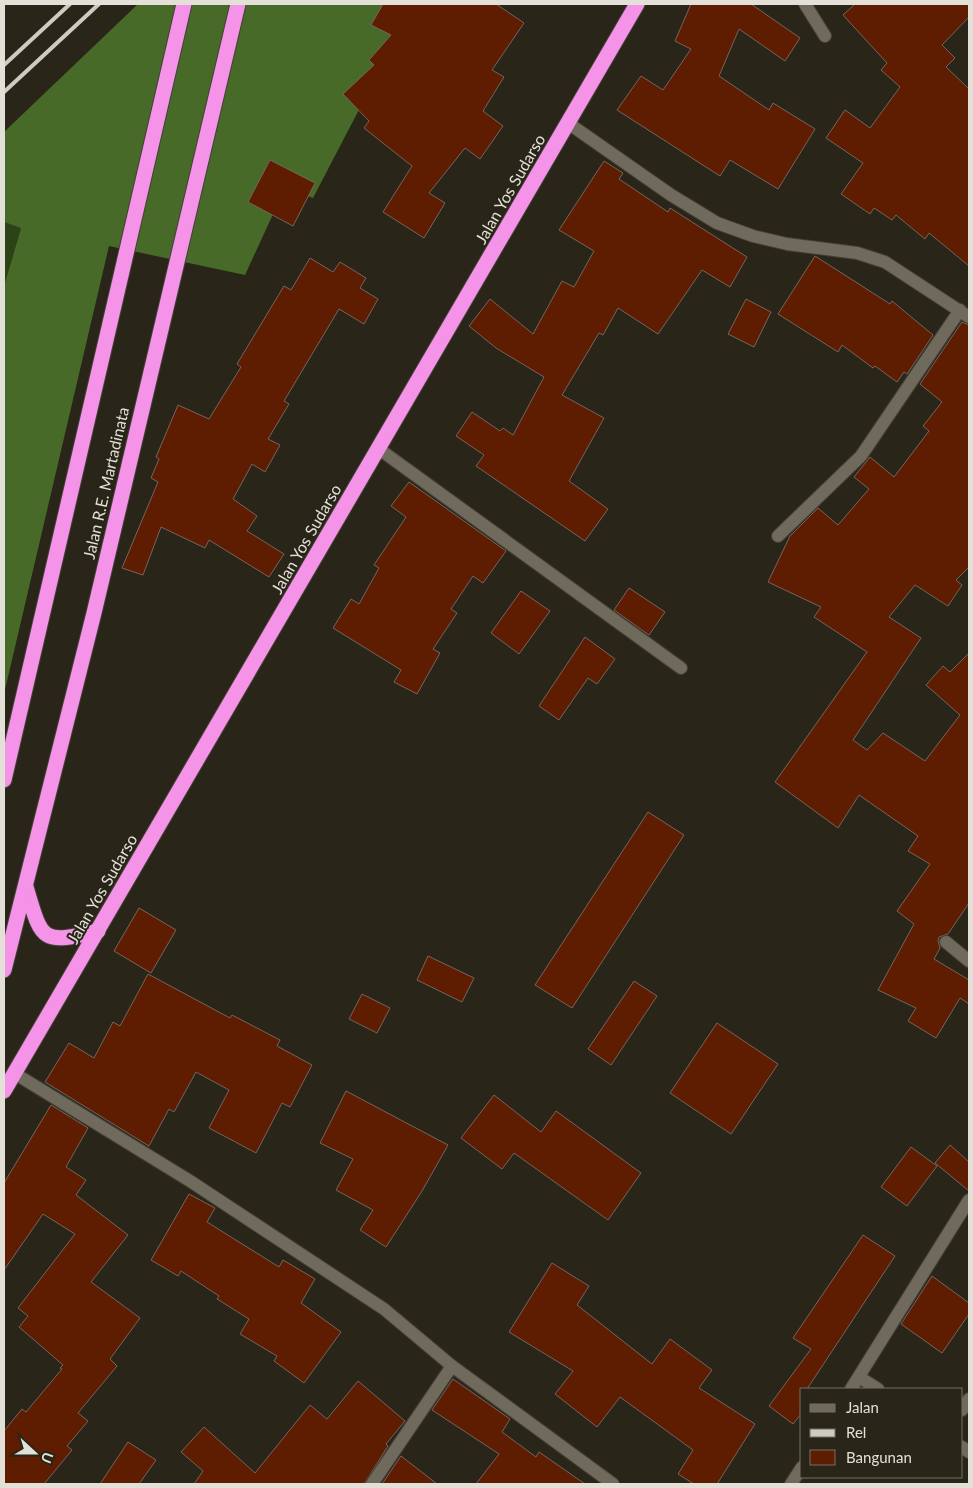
<svg xmlns="http://www.w3.org/2000/svg" width="973" height="1488" viewBox="0 0 973 1488" font-family="Lato,sans-serif">
<style>
.green{fill:#2b4316}
.forest{fill:#476a28}
.building{fill:#5e1c00;stroke:#76655f}
.lines{fill:none;stroke-linecap:round;stroke-linejoin:round}
.minor-casing{stroke:#444037;stroke-width:14}
.highway-casing{stroke:#444037;stroke-width:17}
.minor{stroke:#6f6a5c;stroke-width:12}
.highway{stroke:#f493e7;stroke-width:15}
.rail{stroke:#cdcbc2;stroke-width:4}
.labels{text-anchor:middle;stroke-width:4;stroke-linejoin:round;paint-order:stroke}
.street-label{font-size:16px;fill:#e2e0d7;stroke:#292518}
</style>
<rect width="100%" height="100%" fill="#292518"/>
<path class="green" d="M4,222L21,227L4,286Z"/>
<path class="forest" d="M138,4H414L313,198L285,188L245,275L109,246L4,694V286L21,228L4,222V132Z"/>
<g class="building">
<path d="M383,4H496L524,23L492,70L504,77L483,111L503,126L480,159L465,148L429,193L445,203L424,238L383,212L412,166L364,128L369,121L343,94L374,65L369,60L391,35L371,25Z"/>
<path d="M691,4H751L800,38L785,61L739,29L719,76L769,110L773,103L815,129L778,189L730,160L720,176L617,110L641,76L663,90L691,49L675,41Z"/>
<path d="M855,4H969V17L942,45L955,58L946,67L969,89V266L929,233L925,239L896,215L892,220L874,208L870,214L841,194L863,163L826,138L845,110L870,128L900,87L881,70L887,63L843,15Z"/>
<path d="M270,160L315,183L293,226L248,202Z"/>
<path d="M604,161L623,173L619,179L668,212L670,208L747,257L730,287L702,270L658,334L618,308L603,335L599,333L562,395L604,418L569,481L608,509L585,541L476,466L484,455L456,436L472,412L500,431L503,428L513,435L544,377L496,348L469,326L490,299L533,334L562,281L574,287L594,251L559,230Z"/>
<path d="M815,256L890,304L892,301L933,335L907,374L904,372L897,382L875,366L873,368L842,345L838,352L778,314Z"/>
<path d="M310,258L333,272L340,262L366,278L360,288L378,299L364,324L339,309L284,401L289,404L268,439L280,445L265,472L252,464L233,499L257,516L247,531L284,554L269,577L209,540L205,548L161,527L143,575L122,568L158,482L151,478L159,459L156,457L178,405L209,419L241,367L237,364L284,286L291,290Z"/>
<path d="M746,299L771,312L754,347L728,334Z"/>
<path d="M962,322L969,325V567L956,580L962,585L948,606L915,585L889,617L921,638L853,740L867,750L883,733L925,761L960,715L926,685L943,666L950,672L969,653V903L948,934L939,937L938,941L940,948L934,959L969,980V1004L960,998L936,1038L908,1021L916,1008L878,990L914,924L897,911L930,864L908,851L918,836L859,795L838,828L775,782L867,652L814,617L821,607L768,582L790,536L818,508L838,525L869,489L854,477L870,457L894,477L929,431L923,426L942,402L920,384Z"/>
<path d="M409,482L506,551L483,583L473,576L451,609L457,613L433,649L440,653L417,694L394,682L401,670L333,628L351,599L359,604L379,568L374,565L406,517L391,506Z"/>
<path d="M629,588L665,612L649,635L614,610Z"/>
<path d="M521,591L550,611L519,654L491,633Z"/>
<path d="M585,637L615,659L597,684L588,678L559,720L539,706Z"/>
<path d="M648,812L684,835L572,1008L535,985Z"/>
<path d="M139,908L176,930L151,973L114,951Z"/>
<path d="M428,956L474,978L462,1002L417,980Z"/>
<path d="M148,974L230,1018L232,1015L280,1040L277,1046L312,1065L290,1107L282,1103L256,1153L209,1128L229,1090L196,1072L174,1112L169,1109L149,1146L45,1082L69,1043L94,1058L113,1022L120,1026Z"/>
<path d="M634,981L657,996L611,1065L588,1049Z"/>
<path d="M362,994L390,1008L377,1033L349,1019Z"/>
<path d="M717,1023L778,1064L731,1134L670,1093Z"/>
<path d="M346,1091L448,1145L422,1191L386,1247L360,1230L373,1210L336,1190L353,1159L320,1143Z"/>
<path d="M494,1095L541,1132L556,1111L641,1173L608,1220L514,1153L502,1169L461,1138Z"/>
<path d="M51,1105L88,1128L66,1167L86,1180L76,1195L128,1235L91,1282L140,1318L110,1359L117,1366L78,1413L88,1421L67,1446L72,1450L44,1484H4V1431L22,1409L26,1412L62,1369L60,1368L63,1365L19,1327L28,1316L18,1308L75,1234L43,1214L4,1270V1183Z"/>
<path d="M950,1145L969,1162V1191L935,1163Z"/>
<path d="M911,1147L937,1166L907,1206L881,1187Z"/>
<path d="M189,1194L215,1208L207,1222L279,1267L283,1260L315,1279L301,1303L341,1332L304,1383L274,1361L277,1356L240,1334L249,1319L217,1299L219,1296L181,1271L178,1276L151,1260Z"/>
<path d="M863,1235L895,1256L807,1389H802V1413L793,1424L769,1406L811,1349L793,1338Z"/>
<path d="M552,1263L589,1286L577,1305L652,1364L670,1339L712,1370L699,1388L755,1424L717,1484H694L678,1474L693,1450L620,1397L597,1427L555,1394L573,1371L509,1332Z"/>
<path d="M932,1276L969,1303V1314L942,1353L901,1324Z"/>
<path d="M453,1379L510,1419L502,1432L536,1457L539,1452L585,1484H476L499,1454L432,1410Z"/>
<path d="M358,1381L405,1421L386,1444L388,1446L364,1484H194L203,1471L181,1452L204,1427L255,1473L310,1405L327,1419Z"/>
<path d="M128,1442L156,1460L139,1484H100Z"/>
<path d="M401,1456L437,1484H382Z"/>
</g>
<g class="lines">
<g class="minor-casing">
<g id="minor">
<path d="M805,4L825,36"/>
<path d="M568,123L671,195L717,223L753,236L787,244L857,253L885,262L969,317"/>
<path d="M379,449L681,668"/>
<path d="M778,536L861,456L960,310"/>
<path d="M946,942L969,961"/>
<path d="M14,1073L190,1181L384,1309L452,1366L613,1484"/>
<path d="M859,1377L878,1389"/>
<path d="M851,1389L969,1200"/>
<path d="M962,1410L969,1399"/>
<path d="M962,1447L969,1452"/>
<path d="M372,1484L452,1366"/>
<path d="M791,1484L802,1467"/>
</g>
</g>
<g class="highway-casing">
<g id="highway">
<path d="M4,780L184,4"/>
<path d="M26,887C42,941 41,945 98,931"/>
<path d="M4,970L94,613L238,4"/>
<path d="M4,1091L637,4"/>
</g>
</g>
<use href="#minor" class="minor"/>
<use href="#highway" class="highway"/>
<g class="rail">
<path d="M4,65L70,4"/>
<path d="M4,92L99,4"/>
</g>
</g>
<g class="labels">
<g class="street-label">
<text transform="translate(510 189) rotate(-60)" y="6">Jalan Yos Sudarso</text>
<text transform="translate(106 483) rotate(-77)" y="6">Jalan R.E. Martadinata</text>
<text transform="translate(306 539) rotate(-60)" y="6">Jalan Yos Sudarso</text>
<text transform="translate(102 889) rotate(-60)" y="6">Jalan Yos Sudarso</text>
</g>
</g>
<rect width="973" height="1488" fill="none" stroke="#e2e0d7" stroke-width="10"/>
<rect x="800" y="1388" width="162" height="90" fill="#292518" stroke="#737064"/>
<rect x="810" y="1404" width="25" height="8" fill="#6f6a5c" stroke="#737064"/>
<text x="846" y="1413" font-size="15" fill="#e2e0d7">Jalan</text>
<rect x="810" y="1429" width="25" height="8" fill="#cdcbc2" stroke="#737064"/>
<text x="846" y="1438" font-size="15" fill="#e2e0d7">Rel</text>
<rect x="810" y="1450" width="25" height="15" fill="#5e1c00" stroke="#737064"/>
<text x="846" y="1463" font-size="15" fill="#e2e0d7">Bangunan</text>
<g transform="translate(35 1453) rotate(111)" stroke="#292518" stroke-width="4" paint-order="stroke">
<path d="M0-4L9 19L0 12L-9 19Z" fill="#e2e0d7"/>
<text y="-8" font-size="14" font-weight="bold" text-anchor="middle" fill="#e2e0d7">U</text>
</g>
</svg>
